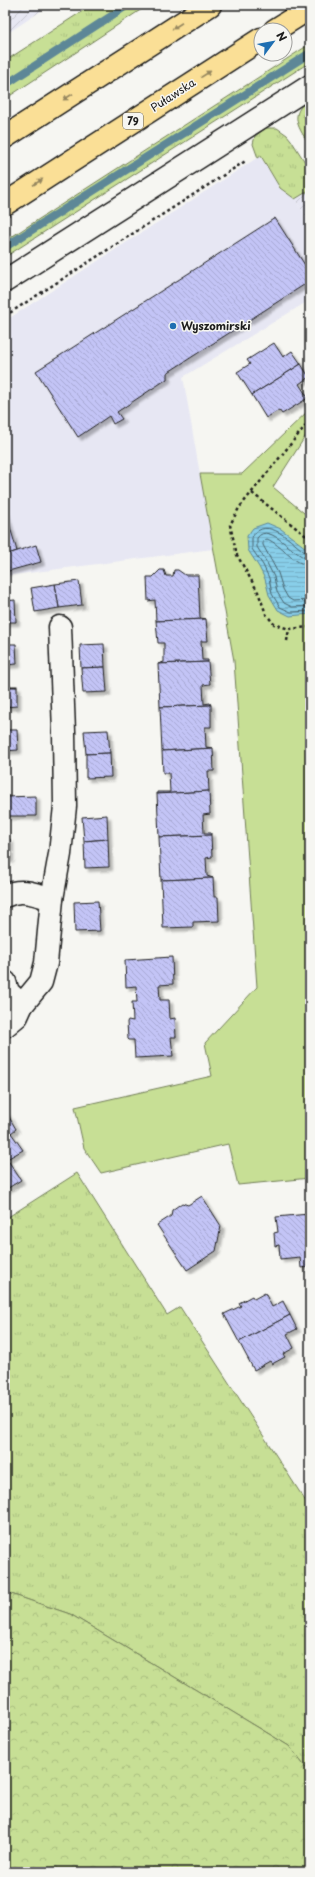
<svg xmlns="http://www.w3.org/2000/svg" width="315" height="1877" viewBox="0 0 315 1877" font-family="'Playpen Sans',sans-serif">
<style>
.built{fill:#e7e7f3}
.industrial{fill:url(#industrial-furrows)}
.grass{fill:url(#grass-tufts);stroke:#727e58}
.forest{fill:url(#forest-crowns);stroke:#727e58}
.park{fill:#c7df95;stroke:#727e58}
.water{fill:url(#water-rules);stroke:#5d8797}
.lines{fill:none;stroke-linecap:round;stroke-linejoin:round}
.shore{stroke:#47636e;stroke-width:1}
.stream{stroke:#5d8797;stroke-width:8}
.building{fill:url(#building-back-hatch);stroke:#1c1c1c;filter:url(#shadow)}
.minor-casing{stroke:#1c1c1c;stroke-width:25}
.major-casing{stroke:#1c1c1c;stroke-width:25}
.path{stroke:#1c1c1c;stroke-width:2.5;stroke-dasharray:3 3;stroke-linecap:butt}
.minor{stroke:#f6f6f2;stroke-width:22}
.major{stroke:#fadf96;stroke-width:22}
.oneway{fill:#96875f}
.poi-dot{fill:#1f6fb2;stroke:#f6f6f2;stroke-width:1.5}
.labels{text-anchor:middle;stroke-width:3;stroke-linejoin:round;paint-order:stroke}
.shield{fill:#f6f6f2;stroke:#5d5d5c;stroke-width:1}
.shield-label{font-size:10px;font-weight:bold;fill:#1c1c1c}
.street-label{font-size:11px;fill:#1c1c1c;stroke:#f6f6f2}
.poi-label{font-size:11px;font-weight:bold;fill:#1c1c1c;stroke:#f6f6f2;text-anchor:start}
</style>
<defs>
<pattern id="industrial-furrows" width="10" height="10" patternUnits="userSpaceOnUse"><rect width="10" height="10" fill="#e7e7f3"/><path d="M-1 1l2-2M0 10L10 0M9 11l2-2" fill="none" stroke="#c6c6d0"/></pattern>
<pattern id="grass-tufts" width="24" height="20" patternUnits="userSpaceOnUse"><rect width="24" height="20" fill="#c7df95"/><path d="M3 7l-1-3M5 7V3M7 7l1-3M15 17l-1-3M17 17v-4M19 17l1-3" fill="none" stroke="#aabf80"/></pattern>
<pattern id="forest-crowns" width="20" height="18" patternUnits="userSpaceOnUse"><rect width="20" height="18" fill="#c7df95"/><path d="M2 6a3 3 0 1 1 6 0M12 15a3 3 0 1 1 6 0" fill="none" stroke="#aabf80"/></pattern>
<pattern id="water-rules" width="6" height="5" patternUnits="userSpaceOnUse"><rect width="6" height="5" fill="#88cee9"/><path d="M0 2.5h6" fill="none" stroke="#75b0c7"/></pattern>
<pattern id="building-back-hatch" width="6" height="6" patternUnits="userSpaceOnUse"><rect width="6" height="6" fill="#c3c4f6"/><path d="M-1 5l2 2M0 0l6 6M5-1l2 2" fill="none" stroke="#a7a8d2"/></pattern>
<filter id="shadow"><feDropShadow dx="3.5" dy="3.5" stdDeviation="1" flood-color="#0004"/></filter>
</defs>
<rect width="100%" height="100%" fill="#f6f6f2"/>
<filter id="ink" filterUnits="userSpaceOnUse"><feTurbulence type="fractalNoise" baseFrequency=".025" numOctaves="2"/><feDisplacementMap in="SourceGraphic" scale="8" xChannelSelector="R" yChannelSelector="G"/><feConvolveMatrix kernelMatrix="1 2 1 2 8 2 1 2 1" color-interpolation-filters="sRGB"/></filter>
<g filter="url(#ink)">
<path class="built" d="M260,156L280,188L295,199L310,223V300L183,377L213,549L5,576V321Z"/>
<g class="industrial">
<path d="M5,5H50L5,35Z"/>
<path d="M310,190V223L295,199Z"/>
</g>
<g class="grass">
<path d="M92,5H148L5,99V61Z"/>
<path d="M310,44V62L5,257V241Z"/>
<path d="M310,99V146C299,128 287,114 310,99Z"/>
<path d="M266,128H277L287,135L291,140L310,170V190L295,199L280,188L261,156L258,158L253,144L255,136Z"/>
<path d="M77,1173L167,1315L180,1307L310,1508V1773L289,1746L70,1614L5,1592V1219Z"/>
</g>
<path class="forest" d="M5,1592L70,1614L289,1746L310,1773V1871L5,1872Z"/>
<path class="park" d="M310,409V429L273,487L310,518V1178L238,1185L228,1144L101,1173L84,1148L75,1107L212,1076L205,1043L257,987L234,661L200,474H242Z"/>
<path class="water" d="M267,523L281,529L310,551V614L290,616L278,610L269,595L265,579L259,567L248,550L247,536L253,528Z"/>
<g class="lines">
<g class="shore">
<path d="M310,554L306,553C292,543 267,514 252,537V549L263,565L269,578L272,594L280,607L291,612L310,611"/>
<path d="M310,559C295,559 270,520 257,538V547L267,563L274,577L277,592L284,603L292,607L310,606"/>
<path d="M310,565C293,565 282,545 267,539L263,541V545L278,573L283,589L288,598L293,601L310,600"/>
</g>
<g class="stream">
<path d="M5,85L128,5"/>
<path d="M5,247L310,53"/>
</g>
</g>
<g class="building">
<path d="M275,218L310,273V281L167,373V379L117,412L122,419L113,424L109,416L78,437L36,371Z"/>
<path d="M274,343L283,357L292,351L301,364L252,395L237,372L250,364L247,360Z"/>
<path d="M301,364L309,377L299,384L308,398L282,414L279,410L266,418L252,395Z"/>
<path d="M5,510L17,551L5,555Z"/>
<path d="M36,545L41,562L5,572V555Z"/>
<path d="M160,570H164L166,576H173L174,570H178L185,575H198L200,618L206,619L156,621L155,600L148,601L147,577H153Z"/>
<path d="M79,581L82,605L59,608L55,584Z"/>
<path d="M55,584L59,608L35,612L31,588Z"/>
<path d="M15,600L16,622H5V601Z"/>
<path d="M206,619L208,641H201L202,660H208V662L158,664L164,662V643H158L156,621Z"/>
<path d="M5,644H16L17,664L5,665Z"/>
<path d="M104,644L105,667L81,668L80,645Z"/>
<path d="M208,662L210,684L203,685L204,704L210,703L211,705L160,707L158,664Z"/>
<path d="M105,667L107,692L83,693L81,668Z"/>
<rect x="5" y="686" width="12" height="1"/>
<path d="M5,687H17V706L5,707Z"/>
<path d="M211,705V727H205L206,747L213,748L162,751L160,707Z"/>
<path d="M5,730H17L18,750L5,751Z"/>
<path d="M108,730L110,753L86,754L84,731Z"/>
<path d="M213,748L214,771H208L209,791L157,794V792H170L169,773H163L162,751Z"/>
<path d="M110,753L111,777L86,778V754Z"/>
<path d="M209,791L210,814L203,815L204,833H211V835L159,837L157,794Z"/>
<path d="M36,796V816H5V797Z"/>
<path d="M107,815L108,839L84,841L82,817Z"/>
<path d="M211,835L212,857L206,858L207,876L213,878L161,880L159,837Z"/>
<path d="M5,839H10V859L5,860Z"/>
<path d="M108,839L109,867L85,868L84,841Z"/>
<path d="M213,878L214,897H218L219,921L193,922V927L163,928L161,880Z"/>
<path d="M98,901L100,931L75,932L74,902Z"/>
<path d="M172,957L173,984L159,985L160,1000H169L170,1019L175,1018L176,1037H171L173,1056L135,1058L134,1040H129L128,1039L127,1022L128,1020L133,1021L132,1002H137L136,986L126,987L125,960Z"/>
<path d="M6,1112L16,1129L11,1133L23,1150L7,1159L21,1180L5,1190Z"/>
<path d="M202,1196L221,1226L216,1251L187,1270L157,1225L171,1216L172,1210L182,1203L188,1205Z"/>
<path d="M309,1214L310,1267L301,1268L300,1257L280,1259L279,1245L275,1246L274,1233L278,1232L276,1217Z"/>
<path d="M265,1293L272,1307L283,1301L290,1315L239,1342L224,1314L241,1306L239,1303L252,1296L254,1299Z"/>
<path d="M290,1315L297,1329L287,1334L294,1348L283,1354L285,1357L272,1364L270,1361L254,1370L239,1342Z"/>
</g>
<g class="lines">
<g class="minor-casing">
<g id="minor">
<path d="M5,281L310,86"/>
<path d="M5,896C21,888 35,894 52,899"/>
<path d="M5,982L8,992L22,1005"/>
<path d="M5,1026L17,1016L22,1005L41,982L46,963L52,899L60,854L65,806L64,732L60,627"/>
</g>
</g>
<g class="major-casing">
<g id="major">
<path d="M275,30L310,8"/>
<path d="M5,137L210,5"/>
<path d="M5,204L261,39"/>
</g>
</g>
<g class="path">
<path d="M5,316L247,160"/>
<path d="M310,420L239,508L230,525L237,555L258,592L266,614L274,624L289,629L310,627"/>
<path d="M252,493L310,539"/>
<path d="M287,641L289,629"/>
</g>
<use href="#minor" class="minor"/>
<use href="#major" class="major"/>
</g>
<defs><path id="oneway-solid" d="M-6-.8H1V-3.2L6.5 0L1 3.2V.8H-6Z"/></defs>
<g class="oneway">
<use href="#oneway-solid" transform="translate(177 26) rotate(147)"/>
<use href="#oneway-solid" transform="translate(206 74) rotate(-33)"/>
<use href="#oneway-solid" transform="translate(68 97) rotate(147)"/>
<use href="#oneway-solid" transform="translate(38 182) rotate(-33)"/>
</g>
</g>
<circle class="poi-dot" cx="173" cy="326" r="4"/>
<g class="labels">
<rect class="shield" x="123" y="113" width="20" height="16" rx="3"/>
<g class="shield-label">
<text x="133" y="125">79</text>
</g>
<g class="street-label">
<text transform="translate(173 95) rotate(-33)" y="4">Puławska</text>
</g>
<g class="poi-label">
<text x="181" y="330">Wyszomirski</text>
</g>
</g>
<rect width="315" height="1877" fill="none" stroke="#f6f6f2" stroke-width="20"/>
<rect x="10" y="10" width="295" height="1857" fill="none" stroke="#1c1c1c" stroke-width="1.5" filter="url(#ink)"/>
<g transform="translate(273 42) rotate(58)"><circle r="19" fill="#f6f6f2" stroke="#9f9f9c"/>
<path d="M0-3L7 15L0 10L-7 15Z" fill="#1f6fb2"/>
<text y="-6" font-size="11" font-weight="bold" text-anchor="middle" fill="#1c1c1c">N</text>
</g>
</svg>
